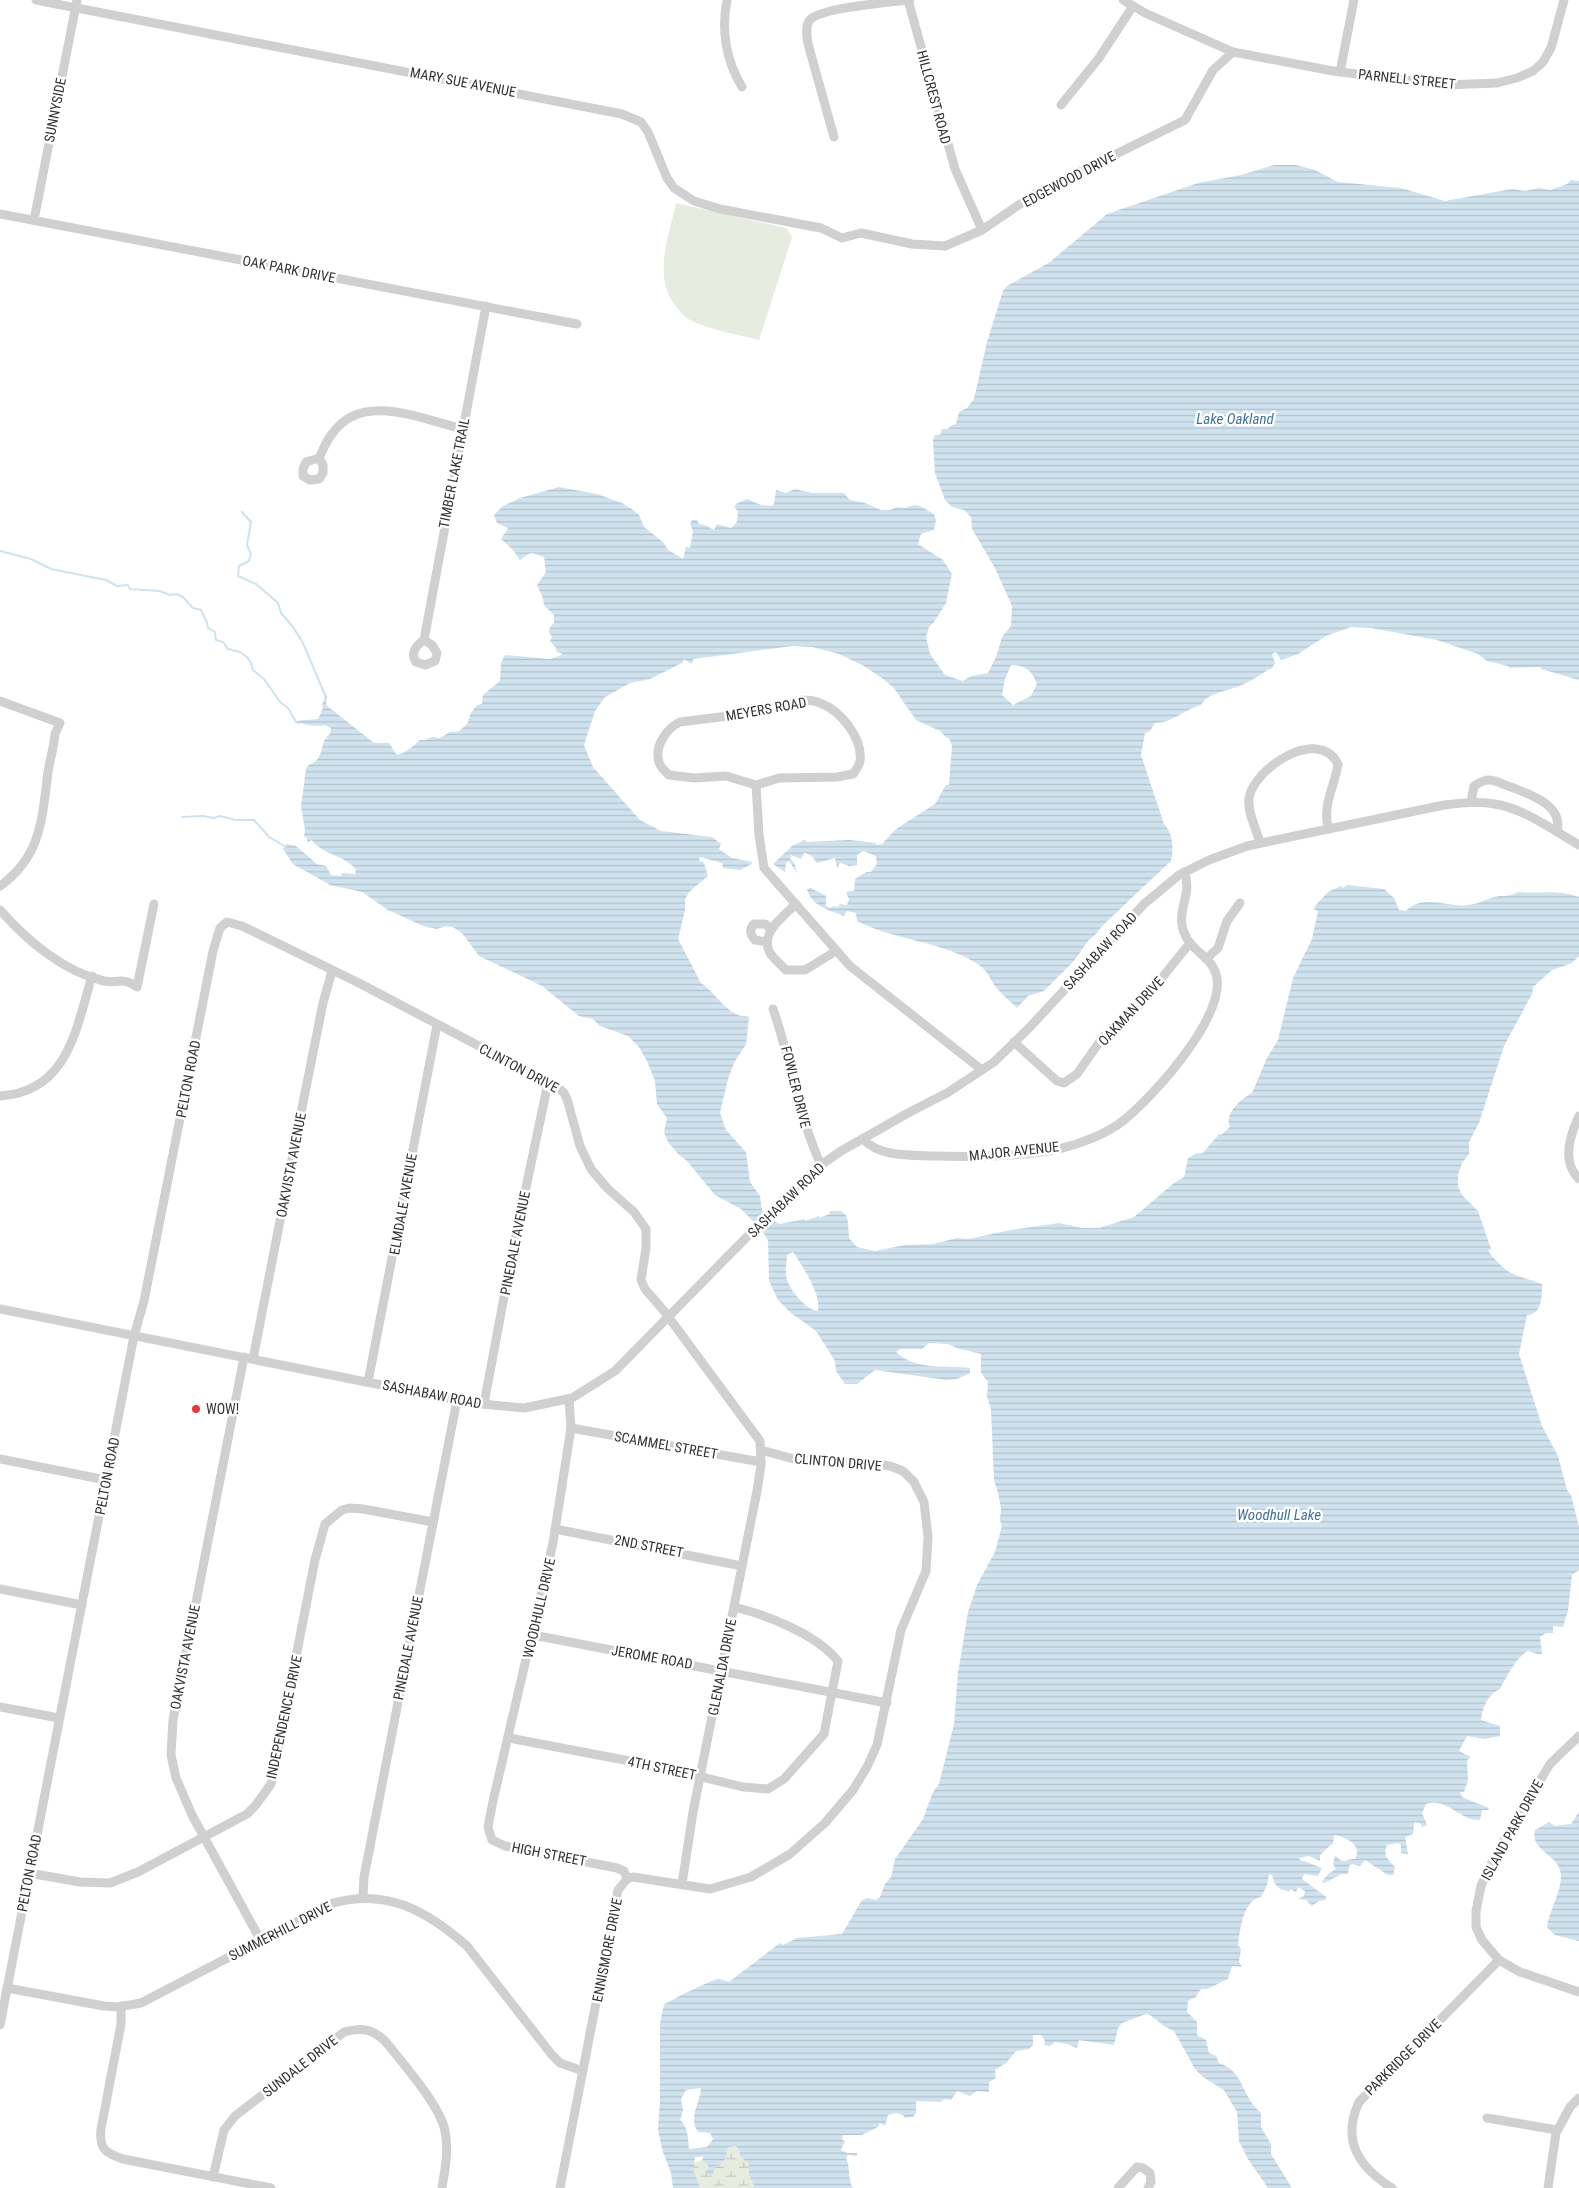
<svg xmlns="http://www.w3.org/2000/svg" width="1579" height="2188" viewBox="0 0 1579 2188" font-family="'Roboto Condensed',sans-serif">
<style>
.wetland{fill:url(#wetland-marsh)}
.garden{fill:#e6ecdf}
.water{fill:url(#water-rules);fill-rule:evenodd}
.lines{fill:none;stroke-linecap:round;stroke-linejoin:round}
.stream{stroke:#cfe2ee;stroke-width:2}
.minor{stroke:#d0d0d0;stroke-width:9}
.poi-dot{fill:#e63946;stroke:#fff;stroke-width:2}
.labels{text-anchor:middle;stroke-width:5;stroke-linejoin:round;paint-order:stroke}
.street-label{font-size:14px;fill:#333;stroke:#fff}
.poi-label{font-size:14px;fill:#333;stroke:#fff;text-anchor:start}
.water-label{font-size:15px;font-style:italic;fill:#3f7597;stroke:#fff}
</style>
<defs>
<pattern id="wetland-marsh" width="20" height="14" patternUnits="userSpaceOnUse" patternTransform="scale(1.25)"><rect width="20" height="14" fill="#e6ecdf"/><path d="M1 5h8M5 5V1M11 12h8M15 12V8" fill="none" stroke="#c6cbc0"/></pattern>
<pattern id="water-rules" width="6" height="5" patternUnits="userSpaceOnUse" patternTransform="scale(1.25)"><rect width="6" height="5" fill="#cfe2ee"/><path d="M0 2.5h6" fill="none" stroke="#b2c2cd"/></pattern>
</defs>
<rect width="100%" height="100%" fill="#fff"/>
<path class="wetland" d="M740,2140L774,2188H677L683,2169Z"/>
<path class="garden" d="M676,203L786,228L792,237L759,340C737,334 713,331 692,321C687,319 682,314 678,309C651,279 669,237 676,203Z"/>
<g class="water">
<path d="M1274,165H1296L1315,170L1338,182L1401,188L1445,201L1512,189L1525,191L1539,188L1550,190L1567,184L1571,180L1579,181V680L1541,669L1540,667L1509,668L1508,666L1487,661L1478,654L1437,640L1371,628L1351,627L1326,636L1298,654L1281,660L1276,652L1272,654L1275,663L1272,668C1262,673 1253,680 1242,685C1229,691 1208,692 1201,705C1183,710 1174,722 1155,723L1150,731L1145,733L1141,755L1164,824C1173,834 1174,848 1171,861L1102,926L1097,933L1088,941L1074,961L1044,991L1028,996L1017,1008C1010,1001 1001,994 995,986C990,979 987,970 979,965C944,941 892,940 857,921L856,913L847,911L844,916C829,910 811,906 807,889L811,888L826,896V906L831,908L833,906L838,907L840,904L847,905L849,899L846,892L854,891L855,879L866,872H871L877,864L876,856L863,851L857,855V865L849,866L840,863L837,868L835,858L817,863C813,857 811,854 804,853L801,859L791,855L790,859L794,862L797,873L789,861L786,863L785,872L773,864L792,846L805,840L806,842L850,840L875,843L877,845L882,844L896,829L935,804L946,785H949L952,746L949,738H947L940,731L916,720L893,687L883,679L864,666L839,654L812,647L793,646L693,659L692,664L684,659L682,663L650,679L630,683L605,697L595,711L584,745L593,767L640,820L661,831L712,837L721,844L719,849L732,858L752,862V864L740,870L723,868L722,863L700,857L699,860L704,863L708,876L689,892L685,900V910L678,939L701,983C714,991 723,1009 738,1015C742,1017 745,1015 749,1017L746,1044L734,1063L728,1079L720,1113L726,1130L746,1152L750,1182L760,1196L762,1210L767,1218L780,1224L805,1219V1221L819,1216V1218L830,1214L829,1211H841L846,1215L848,1222L849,1238L857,1247L875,1251L905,1245L933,1244L957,1238L968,1239L1011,1230L1059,1223L1082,1228H1099L1134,1217L1174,1183L1184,1177L1188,1158L1195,1154L1203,1153L1219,1134L1221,1135L1230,1127C1224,1113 1242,1098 1252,1093L1267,1058L1278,1040L1293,978L1312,939L1318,911L1314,909L1315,906L1328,892L1341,886L1343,888L1347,885L1384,889L1394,898L1399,910L1406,911C1422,893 1449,908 1469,905C1480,904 1489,897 1499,896C1506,896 1512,896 1518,892C1539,894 1558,889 1579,897V956L1572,963L1552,970L1533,987L1532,994L1504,1046L1479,1123L1469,1142V1154L1462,1163L1458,1175V1186L1462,1195L1478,1211L1491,1249L1488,1251C1508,1276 1513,1274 1542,1284C1542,1296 1542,1315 1527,1315L1519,1354L1542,1426L1558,1456L1567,1490L1571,1495L1579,1527V1570L1572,1575L1568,1611L1563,1627L1553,1626V1633H1546L1540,1637L1542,1654H1537L1528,1651C1517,1656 1506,1678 1500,1689C1488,1694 1482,1708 1481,1720L1500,1726V1736L1485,1739L1467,1736L1459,1751L1471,1757L1467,1760L1468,1780L1464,1792H1460L1462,1797L1489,1808L1488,1810H1482L1480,1820C1459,1821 1448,1797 1426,1804L1422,1813L1427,1825L1422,1827L1420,1823L1414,1822L1413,1834L1405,1837L1408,1854L1401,1853V1845L1398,1843L1387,1845C1383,1856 1387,1858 1395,1867L1393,1875H1388L1365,1860L1360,1866L1352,1864L1349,1866L1348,1874H1342L1324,1883L1322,1882L1328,1874L1336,1869L1333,1864L1335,1855C1344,1866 1346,1858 1355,1859C1363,1845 1346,1837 1334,1835L1333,1843L1320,1855V1861L1309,1856L1299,1858L1300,1860C1308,1862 1314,1865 1322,1868L1318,1876L1304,1874L1302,1879L1326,1897V1900L1319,1901L1312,1906L1306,1900L1298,1899L1304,1896L1305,1891L1298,1887L1296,1892L1290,1889L1289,1891L1280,1889L1275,1884L1272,1875L1269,1874L1267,1885L1261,1897C1243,1900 1240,1930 1238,1945L1241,1949L1239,1962L1242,1967L1232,1966L1228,1979L1207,1989H1201L1196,1997L1188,2001L1187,2012L1197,2022V2035L1206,2040L1209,2053L1216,2056L1219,2063C1245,2072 1240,2095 1261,2113V2127L1271,2144V2154L1292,2188H1268L1248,2159L1239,2141L1237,2112L1224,2090L1203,2077L1195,2069L1174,2031L1164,2026L1150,2015L1146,2014L1122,2023L1118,2028L1114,2045L1079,2040L1077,2048L1067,2044L1055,2042L1050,2046L1044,2045L1045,2041L1041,2035H1033V2045L1029,2049L1016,2051L1006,2063L995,2070L996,2078L989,2082V2092L977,2091L970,2096L957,2091L951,2100L945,2099L940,2102L916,2101V2113L913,2117L905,2118L903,2115L896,2113L888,2115L885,2126L880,2123L878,2127L862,2135H843L842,2140L845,2141L841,2150L847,2153H857V2156L848,2155L846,2158C851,2168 847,2179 853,2188H755L749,2174V2163L740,2156V2151L736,2146L728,2147L725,2160L715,2167L712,2176L705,2172L709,2166L703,2161V2156L695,2157L693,2170L700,2188H673L671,2173L663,2152L658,2130L660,2100V2023L664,2005C668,2001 711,1980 718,1979C722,1979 725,1981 729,1982L780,1943L783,1945L797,1938L842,1934L862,1900L868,1898L876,1900L880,1897L885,1884L891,1877L895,1859L923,1819L933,1792L939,1784L954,1724L958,1673L968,1612L977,1585L995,1552L1002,1526L1000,1520L1001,1508L998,1493L994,1480L991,1409L987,1396L988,1382L981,1373V1354L957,1348L948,1344L929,1343L922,1349H900L896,1352C915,1371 946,1365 970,1368V1373L957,1379L946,1380L875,1370L857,1384H845L836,1371L835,1361L816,1331L791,1313L778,1300L769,1281L768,1241L765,1235L757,1225L741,1209L715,1195L687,1161L678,1154L668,1142L664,1132L667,1118L657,1104L655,1081L647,1061L639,1047L628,1036L600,1026L593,1019L579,1016L542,986L479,956L462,933L453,927L446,926L437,929L423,926L388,910L362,892L330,885L293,864L283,849L287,844L296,846L317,864L326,866L331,875L341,876L342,873L355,874L356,870C346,855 322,855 312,840L307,842V838L304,836L305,830L301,806L306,769C309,763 312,764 316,761C324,753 320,741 330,734L331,728L325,725C318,727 302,725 296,721L318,719L323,708L322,705L326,694L327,696L326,705L374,743H389L397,755C404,754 415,745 420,740H425L432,737L440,738L450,732H458L467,724L471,713L477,705L482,704L483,695L500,681L501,663L505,655L550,659L562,655L561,653L557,652L556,648L550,641L552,637L549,632L550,627L554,623V615L544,605L543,598L537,585L546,572L544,557C529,551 531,552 520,560L514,551L501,539L508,528L497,523L494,515L503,506L520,498L559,487L597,494L622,503L633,510L639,515L644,527L664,543L668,550L683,559L686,547L690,548L693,531L690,524L692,520H697L699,524L705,525L714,530L717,524L731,528L737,522L738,511L734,507L736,504L747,499L761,505L771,506L774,504L776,490L786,493L795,489L812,493H844L850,500L865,503L881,510H890L897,507L905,508L914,505L920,506L934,514L936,520L934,530L921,534L918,544L943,560L952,574L946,603L934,622L929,627L926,637L930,654L945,675L963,681L971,676L988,673L996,657L1002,637L1011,626L1012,606L995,568L972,529L971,517L964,510L952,507L945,500L935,473L933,440L935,435H940L942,429H948L950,426L956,424L959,412L967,408L974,399L987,342L1003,291L1007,286L1050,262L1107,214L1198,183L1241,175ZM1011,665C1026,665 1032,671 1037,684L1031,696L1013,705L1002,695L1005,679ZM793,1252C803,1267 821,1293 818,1311C805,1310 787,1287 786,1275C785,1268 787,1261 787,1255ZM701,2088C700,2104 688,2117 698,2132L710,2133L713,2139L707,2147C702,2147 693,2149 689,2149C688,2139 688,2126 680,2120L683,2110L681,2099L686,2090Z"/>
<path d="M1579,1812V1941L1555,1935L1547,1927C1549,1911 1565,1885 1560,1870C1555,1853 1530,1850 1535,1830L1549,1822L1555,1826L1571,1824Z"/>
</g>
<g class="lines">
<g class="stream">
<path d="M242,512L251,522L247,545L251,554L249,561L239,566L238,576L256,584L278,603L281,613L293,627L303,643L325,695"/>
<path d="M0,551L31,559L51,569L106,580L117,586L128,585L130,589L160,591L170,595L177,594L183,597L193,608L201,610L207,623L208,628L215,632L216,640L223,642L228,649L240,652L247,657L251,663L253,670L264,679L280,702L288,708L296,722L299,723"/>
<path d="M182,817L203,816L214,818L220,816L236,820H254L269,837L286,847"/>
</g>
<g class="minor">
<path d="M36,0L622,114L641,122L648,132L667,178L674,188L694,201L720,209L821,228L842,238L861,233L912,244L945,246L982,230L1035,194L1185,120L1213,70L1233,52"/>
<path d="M727,0C721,30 726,61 742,87"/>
<path d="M908,0L955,169L982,230"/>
<path d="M1123,0L1145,13L1233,52L1333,71L1444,85L1497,83L1517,78L1533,71L1543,62L1551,48L1564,0"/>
<path d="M1340,72L1354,0"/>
<path d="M1061,105L1099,58L1133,6"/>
<path d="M834,137L808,44C807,37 805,28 809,21C817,8 892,2 910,0"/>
<path d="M0,214L577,324"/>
<path d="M34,220L77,0"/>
<path d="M319,458L323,465V473L319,479L310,480L303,476V469L306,462L319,458C323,450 326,441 332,434C362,390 423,420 463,429"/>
<path d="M424,640L432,645L437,653L435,661L425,665L416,662C410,654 416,645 424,640L486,306"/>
<path d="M801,700C807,700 814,700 820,703C840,710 863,738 860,761C859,766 856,770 853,774L837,777L779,778L756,785L726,776L694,778L669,775C665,771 660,767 659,762C654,746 667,728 680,722L760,712Z"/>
<path d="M0,701L60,723L55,734C54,747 50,759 48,772C42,818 42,856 0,886"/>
<path d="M756,785L759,835L764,868L850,966L982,1070"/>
<path d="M1471,802L1474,786C1479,783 1483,780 1489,780C1496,780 1504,785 1511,787C1531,795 1564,805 1557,832"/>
<path d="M1260,843C1257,830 1247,813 1249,798C1254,768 1318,726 1338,764C1335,786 1321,807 1329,829"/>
<path d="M796,904C784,916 759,933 770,953C774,959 781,965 786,970H805L836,951"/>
<path d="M0,910C28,941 62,971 104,981C120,984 121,976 137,987L154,904"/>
<path d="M767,942L755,940C750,934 749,929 754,924H765L771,929"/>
<path d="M1206,959L1218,948L1227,921L1240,903"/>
<path d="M773,1009C791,1060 798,1115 821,1165"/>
<path d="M1014,1042L1057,1081L1064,1083L1077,1074L1103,1037L1130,1015L1144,1000L1190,943C1169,914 1195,898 1184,872"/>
<path d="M0,1096C68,1092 76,1029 92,976"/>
<path d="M1579,1116C1570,1135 1561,1162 1579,1179"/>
<path d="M863,1139C879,1157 911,1155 934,1156C973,1157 1020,1157 1059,1149C1080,1144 1107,1134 1124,1120C1154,1096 1228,1014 1216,974C1213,961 1198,953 1190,943"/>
<path d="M0,1309L472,1403L524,1408L572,1398L615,1371L792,1191L821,1165L841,1151L908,1113L947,1093L994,1062L1029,1028L1144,904L1179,875L1209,860L1247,846L1444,805C1461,803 1478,801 1495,804C1525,809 1553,830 1579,845"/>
<path d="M244,1357L173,1720L171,1755L176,1778L192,1815L261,1941"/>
<path d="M253,1359L304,1098L323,1003L332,971"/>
<path d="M368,1382L437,1025"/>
<path d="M569,1399L571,1428L553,1543L493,1801L488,1827L492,1840L505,1846L617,1868L624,1871L627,1879"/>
<path d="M484,1404L512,1254L548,1083"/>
<path d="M571,1428L761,1462"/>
<path d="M0,1459L106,1480"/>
<path d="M555,1529L742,1566"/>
<path d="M0,1589L82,1605"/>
<path d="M533,1635L887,1703"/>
<path d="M0,1707L59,1718"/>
<path d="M1579,1736L1550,1764L1497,1852L1481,1886L1476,1911V1927L1482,1940L1499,1960L1520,1972L1579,1992"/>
<path d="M509,1738L656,1766L743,1787L768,1789L784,1779L824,1734L838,1661C816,1634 767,1615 734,1607"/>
<path d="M29,1873L80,1882L110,1883L138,1872L247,1814L255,1806L271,1784L315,1560L325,1524L342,1510L349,1508L363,1509L433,1522"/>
<path d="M363,1897L364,1877L457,1400"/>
<path d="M7,1988L104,2006L118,2007L141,2003L333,1903C387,1888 427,1911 467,1946L552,2055L560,2063L583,2071"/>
<path d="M121,2006V2024L101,2129C99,2150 105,2152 123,2159L271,2188"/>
<path d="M0,2025L134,1336L144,1301L213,951L220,928L227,922L242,926L359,983L557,1087L564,1093L567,1099L580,1146L591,1169L607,1188L634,1212L646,1229V1248L641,1280L645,1289L664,1311L760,1441L761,1465L757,1491L693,1812L682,1884"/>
<path d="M1487,2118L1557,2130"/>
<path d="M213,2177L224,2130L235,2116L344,2032C362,2027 373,2029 386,2042C403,2064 440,2105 445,2131C449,2150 445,2169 442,2188"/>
<path d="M560,2188L618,1890L627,1879L633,1877L710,1889L751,1877L790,1854L825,1823L853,1790L867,1767L877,1745L901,1630L926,1571L928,1537L924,1502L914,1482L903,1471L890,1466L870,1463L794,1459L761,1450"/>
<path d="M1118,2188L1137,2167L1143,2168L1150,2173L1151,2182L1148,2188"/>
<path d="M1392,2188C1359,2167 1341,2141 1359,2102L1499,1960"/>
<path d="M1548,2188L1556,2133L1570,2107L1579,2098"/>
</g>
</g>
<circle class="poi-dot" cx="196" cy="1409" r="5"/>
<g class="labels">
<g class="street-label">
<text transform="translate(1407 79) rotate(6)" y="5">PARNELL STREET</text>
<text transform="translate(463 82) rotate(11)" y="5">MARY SUE AVENUE</text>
<text transform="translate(934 97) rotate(75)" y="5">HILLCREST ROAD</text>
<text transform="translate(55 110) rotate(-79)" y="5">SUNNYSIDE</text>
<text transform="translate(1069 179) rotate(-28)" y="5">EDGEWOOD DRIVE</text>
<text transform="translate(289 269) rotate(11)" y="5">OAK PARK DRIVE</text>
<text transform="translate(454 473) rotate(-79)" y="5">TIMBER LAKE TRAIL</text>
<text transform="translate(766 709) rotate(-10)" y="5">MEYERS ROAD</text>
<text transform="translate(1100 951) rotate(-47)" y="5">SASHABAW ROAD</text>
<text transform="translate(1131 1011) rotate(-47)" y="5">OAKMAN DRIVE</text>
<text transform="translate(519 1068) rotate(28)" y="5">CLINTON DRIVE</text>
<text transform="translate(188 1079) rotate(-79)" y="5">PELTON ROAD</text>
<text transform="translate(796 1087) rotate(76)" y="5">FOWLER DRIVE</text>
<text transform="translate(1014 1151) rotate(-6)" y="5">MAJOR AVENUE</text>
<text transform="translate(291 1165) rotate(-79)" y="5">OAKVISTA AVENUE</text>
<text transform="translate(786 1200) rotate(-44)" y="5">SASHABAW ROAD</text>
<text transform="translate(403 1204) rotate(-80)" y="5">ELMDALE AVENUE</text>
<text transform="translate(515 1243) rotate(-79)" y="5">PINEDALE AVENUE</text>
<text transform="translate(432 1394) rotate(11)" y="5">SASHABAW ROAD</text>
<text transform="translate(666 1445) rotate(10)" y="5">SCAMMEL STREET</text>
<text transform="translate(838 1462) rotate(5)" y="5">CLINTON DRIVE</text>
<text transform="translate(107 1476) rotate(-79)" y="5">PELTON ROAD</text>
<text transform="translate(649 1546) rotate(11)" y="5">2ND STREET</text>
<text transform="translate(539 1608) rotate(-77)" y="5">WOODHULL DRIVE</text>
<text transform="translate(408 1648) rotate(-79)" y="5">PINEDALE AVENUE</text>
<text transform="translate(185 1657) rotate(-79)" y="5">OAKVISTA AVENUE</text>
<text transform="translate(652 1657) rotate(10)" y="5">JEROME ROAD</text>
<text transform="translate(722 1667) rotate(-79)" y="5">GLENALDA DRIVE</text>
<text transform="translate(284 1717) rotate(-78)" y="5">INDEPENDENCE DRIVE</text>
<text transform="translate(662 1768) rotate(12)" y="5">4TH STREET</text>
<text transform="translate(1512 1830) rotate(-61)" y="5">ISLAND PARK DRIVE</text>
<text transform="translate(549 1854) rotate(11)" y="5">HIGH STREET</text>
<text transform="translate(29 1873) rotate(-79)" y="5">PELTON ROAD</text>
<text transform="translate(280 1931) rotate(-27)" y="5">SUMMERHILL DRIVE</text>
<text transform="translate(607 1950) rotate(-79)" y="5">ENNISMORE DRIVE</text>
<text transform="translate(1403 2057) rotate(-45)" y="5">PARKRIDGE DRIVE</text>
<text transform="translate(300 2066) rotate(-38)" y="5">SUNDALE DRIVE</text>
</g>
<g class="poi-label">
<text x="206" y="1414">WOW!</text>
</g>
<g class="water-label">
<text x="1235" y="424">Lake Oakland</text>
<text x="1279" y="1520">Woodhull Lake</text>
</g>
</g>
</svg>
